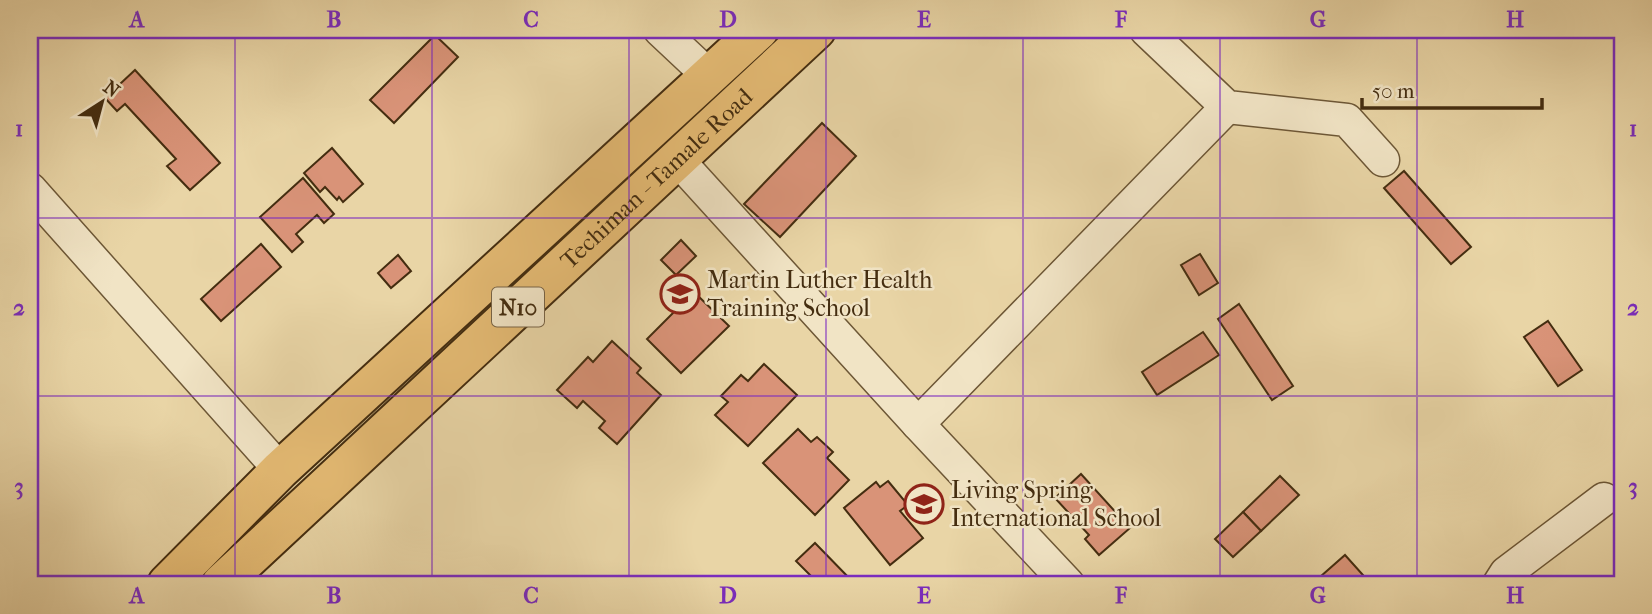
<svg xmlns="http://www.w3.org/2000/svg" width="1652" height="614" viewBox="0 0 1652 614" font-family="'IM FELL French Canon',serif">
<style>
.building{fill:#d99378;stroke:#442d10;stroke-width:2}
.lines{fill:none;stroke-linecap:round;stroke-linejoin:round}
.minor-casing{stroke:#6d5736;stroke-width:35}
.highway-casing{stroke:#442d10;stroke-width:42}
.minor{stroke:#f1e4c5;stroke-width:32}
.highway{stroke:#e4ba73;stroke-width:38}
.grid{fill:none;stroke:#7b2cbf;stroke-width:2;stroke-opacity:0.55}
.labels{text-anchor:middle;stroke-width:5;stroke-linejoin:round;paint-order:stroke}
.shield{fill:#f1e4c5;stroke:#786446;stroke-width:2}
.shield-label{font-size:23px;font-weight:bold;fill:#442d10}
.street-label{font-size:24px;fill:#442d10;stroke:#f1e4c5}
.poi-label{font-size:24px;fill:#442d10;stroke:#f1e4c5;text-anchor:start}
.neatline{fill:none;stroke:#7b2cbf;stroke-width:2.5}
.grid-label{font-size:23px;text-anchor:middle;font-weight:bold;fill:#7b2cbf}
</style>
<rect width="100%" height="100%" fill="#e9d5a6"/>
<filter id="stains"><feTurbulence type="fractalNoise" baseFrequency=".00286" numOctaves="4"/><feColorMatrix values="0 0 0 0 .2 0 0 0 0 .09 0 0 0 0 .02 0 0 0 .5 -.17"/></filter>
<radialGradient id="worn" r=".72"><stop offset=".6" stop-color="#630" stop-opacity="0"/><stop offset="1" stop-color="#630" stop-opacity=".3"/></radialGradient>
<g class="building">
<path d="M435,35L458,57L394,123L370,100Z"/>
<path d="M135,70L220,163L190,190L167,166L176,159L125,104L117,111L105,98Z"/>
<path d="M822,123L856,156L780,237L744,204Z"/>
<path d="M332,148L363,184L343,202L339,197L337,200L325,187L320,192L304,173Z"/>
<path d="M1404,171L1471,247L1451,264L1384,188Z"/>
<path d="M303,178L334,214L324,223L317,215L296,234L303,242L292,252L260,217Z"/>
<path d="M681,240L696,256L676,275L661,260Z"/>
<path d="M261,244L281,267L221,321L201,299Z"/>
<path d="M1200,254L1218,283L1199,295L1181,265Z"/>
<path d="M398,255L411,271L391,288L378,273Z"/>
<path d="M694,292L729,326L681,373L647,339Z"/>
<path d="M1239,304L1293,386L1272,400L1218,319Z"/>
<path d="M1548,321L1582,370L1558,386L1524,337Z"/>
<path d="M1203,332L1219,355L1157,395L1142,372Z"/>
<path d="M612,341L641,368L637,373L661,395L617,444L599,428L605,421L583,401L577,408L557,390L588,357L593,362Z"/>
<path d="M764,364L797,395L748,446L715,415L728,402L721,396L741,375L748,381Z"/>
<path d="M798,429L811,442L817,437L833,452L827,458L849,480L815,515L763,463Z"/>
<path d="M1081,474L1130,528L1099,555L1085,539L1089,535L1055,498Z"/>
<path d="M1280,476L1299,495L1261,531L1243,512Z"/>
<path d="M888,481L908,505L900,511L923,538L890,565L844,508L876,482L880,487Z"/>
<path d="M1243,512L1261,531L1233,557L1215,539Z"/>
<path d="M815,543L852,581L848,584H819L796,561Z"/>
<path d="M1345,555L1371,584H1312Z"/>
</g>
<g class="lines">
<g class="minor-casing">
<g id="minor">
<path d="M660,30L709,76"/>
<path d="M1146,30L1227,107L1347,120L1383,160"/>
<path d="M677,159L918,424L1068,584"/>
<path d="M30,189L280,470"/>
<path d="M918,424L1227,107"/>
<path d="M1499,584L1506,573L1604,499"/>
</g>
</g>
<g class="highway-casing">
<g id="highway">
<path d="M167,584L280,470L759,30"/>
<path id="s1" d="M221,584L816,30"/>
</g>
</g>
<use href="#minor" class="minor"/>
<use href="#highway" class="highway"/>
</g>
<path class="grid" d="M235,30V584M432,30V584M629,30V584M826,30V584M1023,30V584M1220,30V584M1417,30V584M30,218H1622M30,396H1622"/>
<defs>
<g id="school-ring" transform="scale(2.0125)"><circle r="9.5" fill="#f1e4c5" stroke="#8f2418" stroke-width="1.5"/><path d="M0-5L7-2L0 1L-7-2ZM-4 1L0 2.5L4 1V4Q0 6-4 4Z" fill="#8f2418"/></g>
</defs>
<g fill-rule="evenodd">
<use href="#school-ring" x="680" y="294"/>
<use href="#school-ring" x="924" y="504"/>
</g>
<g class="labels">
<rect class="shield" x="492" y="287.5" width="52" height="39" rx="5"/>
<g class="shield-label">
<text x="518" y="315">N10</text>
</g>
<g class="street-label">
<text dy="8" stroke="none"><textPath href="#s1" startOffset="595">Techiman - Tamale Road</textPath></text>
</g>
<g class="poi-label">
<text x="707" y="288">Martin Luther Health<tspan x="707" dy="28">Training School</tspan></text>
<text x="951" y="498">Living Spring<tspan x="951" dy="28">International School</tspan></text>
</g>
</g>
<rect width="1652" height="614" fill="none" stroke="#e9d5a6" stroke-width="77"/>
<g transform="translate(102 102) rotate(36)" stroke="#f1e4c5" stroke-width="5" paint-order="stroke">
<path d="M0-5L12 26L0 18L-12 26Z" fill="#442d10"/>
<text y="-10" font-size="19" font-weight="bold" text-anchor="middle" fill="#442d10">N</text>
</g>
<path d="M1362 98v10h180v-10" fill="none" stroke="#442d10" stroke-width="3.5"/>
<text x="1372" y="98" font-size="21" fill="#442d10" stroke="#f1e4c5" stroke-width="5" paint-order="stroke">50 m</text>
<rect x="38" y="38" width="1576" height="538" class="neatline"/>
<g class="grid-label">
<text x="137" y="27">A</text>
<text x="334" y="27">B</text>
<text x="531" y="27">C</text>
<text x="728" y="27">D</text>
<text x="924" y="27">E</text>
<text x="1121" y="27">F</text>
<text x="1318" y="27">G</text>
<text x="1515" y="27">H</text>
<text x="19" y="136">1</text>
<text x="1633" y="136">1</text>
<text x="19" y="315">2</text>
<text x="1633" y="315">2</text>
<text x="19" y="494">3</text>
<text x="1633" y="494">3</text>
<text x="137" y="603">A</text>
<text x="334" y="603">B</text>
<text x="531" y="603">C</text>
<text x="728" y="603">D</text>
<text x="924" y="603">E</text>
<text x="1121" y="603">F</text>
<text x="1318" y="603">G</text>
<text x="1515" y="603">H</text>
</g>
<rect width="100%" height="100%" filter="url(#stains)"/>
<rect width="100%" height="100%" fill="url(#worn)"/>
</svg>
